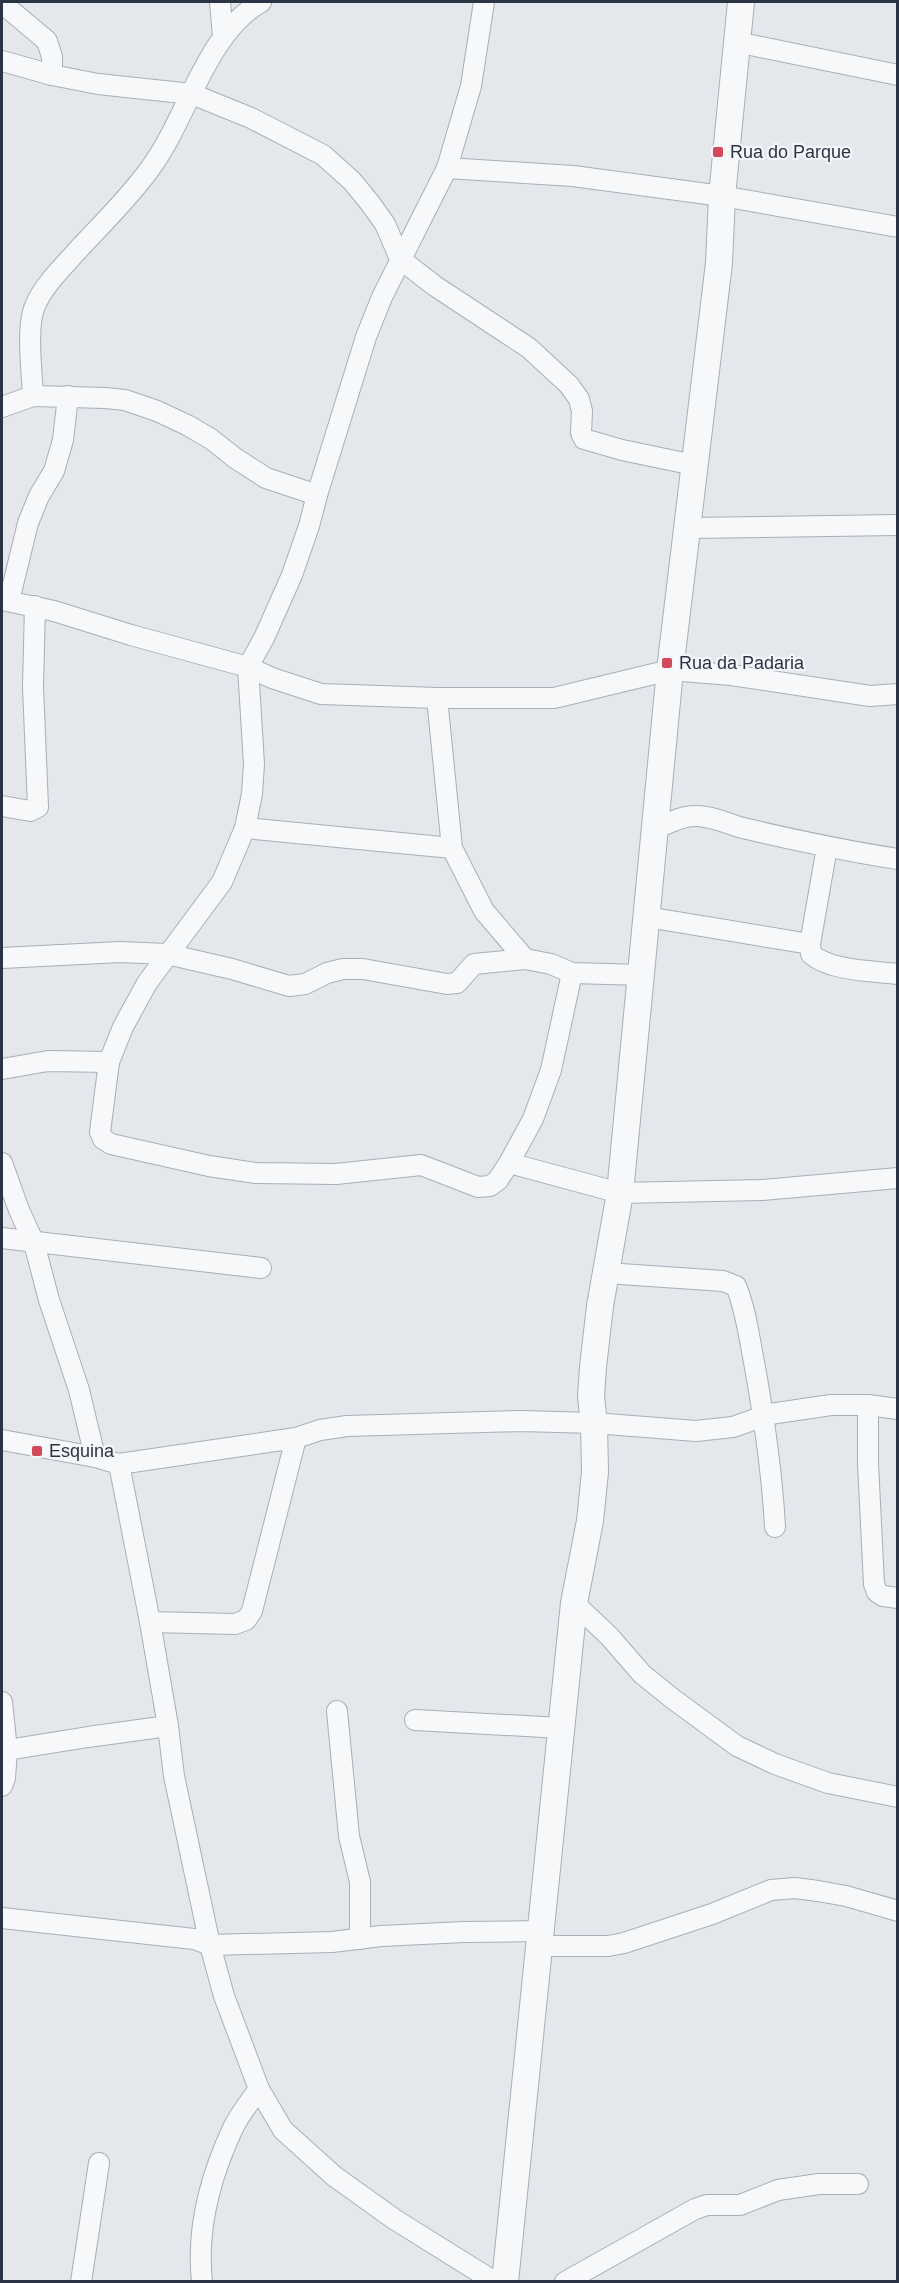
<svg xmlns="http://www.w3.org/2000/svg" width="899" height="2283" viewBox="0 0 899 2283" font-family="Helvetica,sans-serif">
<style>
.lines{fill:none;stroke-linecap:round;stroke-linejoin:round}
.minor-casing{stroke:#a9aeb7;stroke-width:22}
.tertiary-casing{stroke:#a9aeb7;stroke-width:28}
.minor{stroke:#f7f8fa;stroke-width:20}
.tertiary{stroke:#f7f8fa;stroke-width:26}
.poi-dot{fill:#d1495b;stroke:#f4f6f9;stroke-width:2}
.labels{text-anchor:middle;stroke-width:4.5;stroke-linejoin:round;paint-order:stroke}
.poi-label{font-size:18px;fill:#2b3445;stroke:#f4f6f9;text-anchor:start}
</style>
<rect width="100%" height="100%" fill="#e4e7ec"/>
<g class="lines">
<g class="minor-casing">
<g id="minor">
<path d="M220,2L223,36"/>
<path d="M484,2L471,86L447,168L382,297L366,337L317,495L309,526L292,575L264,638L248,667L254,764L252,794L245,828L222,882L147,983L123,1027L109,1062L100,1132L103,1139L111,1144L209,1166L256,1173L336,1174L421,1165L478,1187L490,1186L498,1180L509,1163L620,1193L762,1190L898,1178"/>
<path d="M2,3L47,41L52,57V75"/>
<path d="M736,42L898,75"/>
<path d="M2,61L52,75L98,84L192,94L251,118L323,155L352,181L370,203L385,224L400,259L435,286L529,348L569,385L579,399L582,411L581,433L584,439L622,450L694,465"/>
<path d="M447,168L573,176L722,196L898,227"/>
<path d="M33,396C32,374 26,326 35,306C43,286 62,268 76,252C101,225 128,199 149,170C187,120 205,34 261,2"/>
<path d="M2,407L33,396L105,398L125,400L157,411L187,425L211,439L235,458L266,478L317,495"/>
<path d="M688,528L898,525"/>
<path d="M2,600L54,611L131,635L248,667L272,678L321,694L437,698H554L670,670L731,675L870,696L898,694"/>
<path d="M9,601L28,523L39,496L54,471L63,440L68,396"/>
<path d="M437,698L452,848L484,911L525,959"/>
<path d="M2,806L30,811L38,807L33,687L35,606"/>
<path d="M245,828L452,848"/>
<path d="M655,829C667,824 681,816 694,816C710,815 728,824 743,828C794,840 846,851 898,859"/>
<path d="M827,847L810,944L811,954C830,971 873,971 898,974"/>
<path d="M647,917L810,944"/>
<path d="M2,958L120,952L167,954L232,969L289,986L305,984L327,973L343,969H363L447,984L457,983L474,964L525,959L551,964L572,973L642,975"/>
<path d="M2,1069L48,1061L109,1062"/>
<path d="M2,1163L19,1210L34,1243L49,1300L79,1390L95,1457"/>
<path d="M509,1163L533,1119L551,1070L572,973"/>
<path d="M2,1238L261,1268"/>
<path d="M606,1273L723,1281L736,1286C746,1310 749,1337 754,1362C764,1417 772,1471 775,1527"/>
<path d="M868,1405V1463L874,1584L877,1592L883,1596L898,1598"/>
<path d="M2,1440L95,1457L119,1464L296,1438L320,1430L347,1426L521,1421L594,1423L696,1431L733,1427L770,1414L831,1405H868L898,1409"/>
<path d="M119,1464L150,1622L168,1726L174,1776L210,1945L224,1996L259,2089L283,2130L334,2176L394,2219L495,2282"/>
<path d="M574,1603L609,1636L642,1674L673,1699L737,1746L775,1764L828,1783L898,1797"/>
<path d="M150,1622L235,1624L246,1620L252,1611L296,1438"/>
<path d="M2,1702L7,1750"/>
<path d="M337,1711L349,1836L360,1882V1939"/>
<path d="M415,1720L561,1728"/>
<path d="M2,1786L5,1778L7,1750L88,1737L168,1726"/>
<path d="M2,1918L194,1939L210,1945L332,1942L381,1936L464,1932L540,1931"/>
<path d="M539,1946H608L624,1943L712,1914L771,1890L795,1888L818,1891L846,1896L898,1911"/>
<path d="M81,2282L99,2163"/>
<path d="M202,2282C196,2228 211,2175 233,2128C240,2114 250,2101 259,2089"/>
<path d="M565,2282L695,2209L707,2205H740L778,2190L819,2184H858"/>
</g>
</g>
<g class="tertiary-casing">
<path id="tertiary" d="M505,2282L574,1603L590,1521L595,1472L594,1423L591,1397L593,1367L600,1306L620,1193L670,670L719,263L722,196L741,2"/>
</g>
<use href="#minor" class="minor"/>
<use href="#tertiary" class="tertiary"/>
</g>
<g class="poi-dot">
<rect x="712" y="146" width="12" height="12" rx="3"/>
<rect x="661" y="657" width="12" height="12" rx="3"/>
<rect x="31" y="1445" width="12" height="12" rx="3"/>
</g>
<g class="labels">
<g class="poi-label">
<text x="730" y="158">Rua do Parque</text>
<text x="679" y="669">Rua da Padaria</text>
<text x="49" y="1457">Esquina</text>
</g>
</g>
<rect width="899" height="2283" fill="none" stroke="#2b3445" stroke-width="6"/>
</svg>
